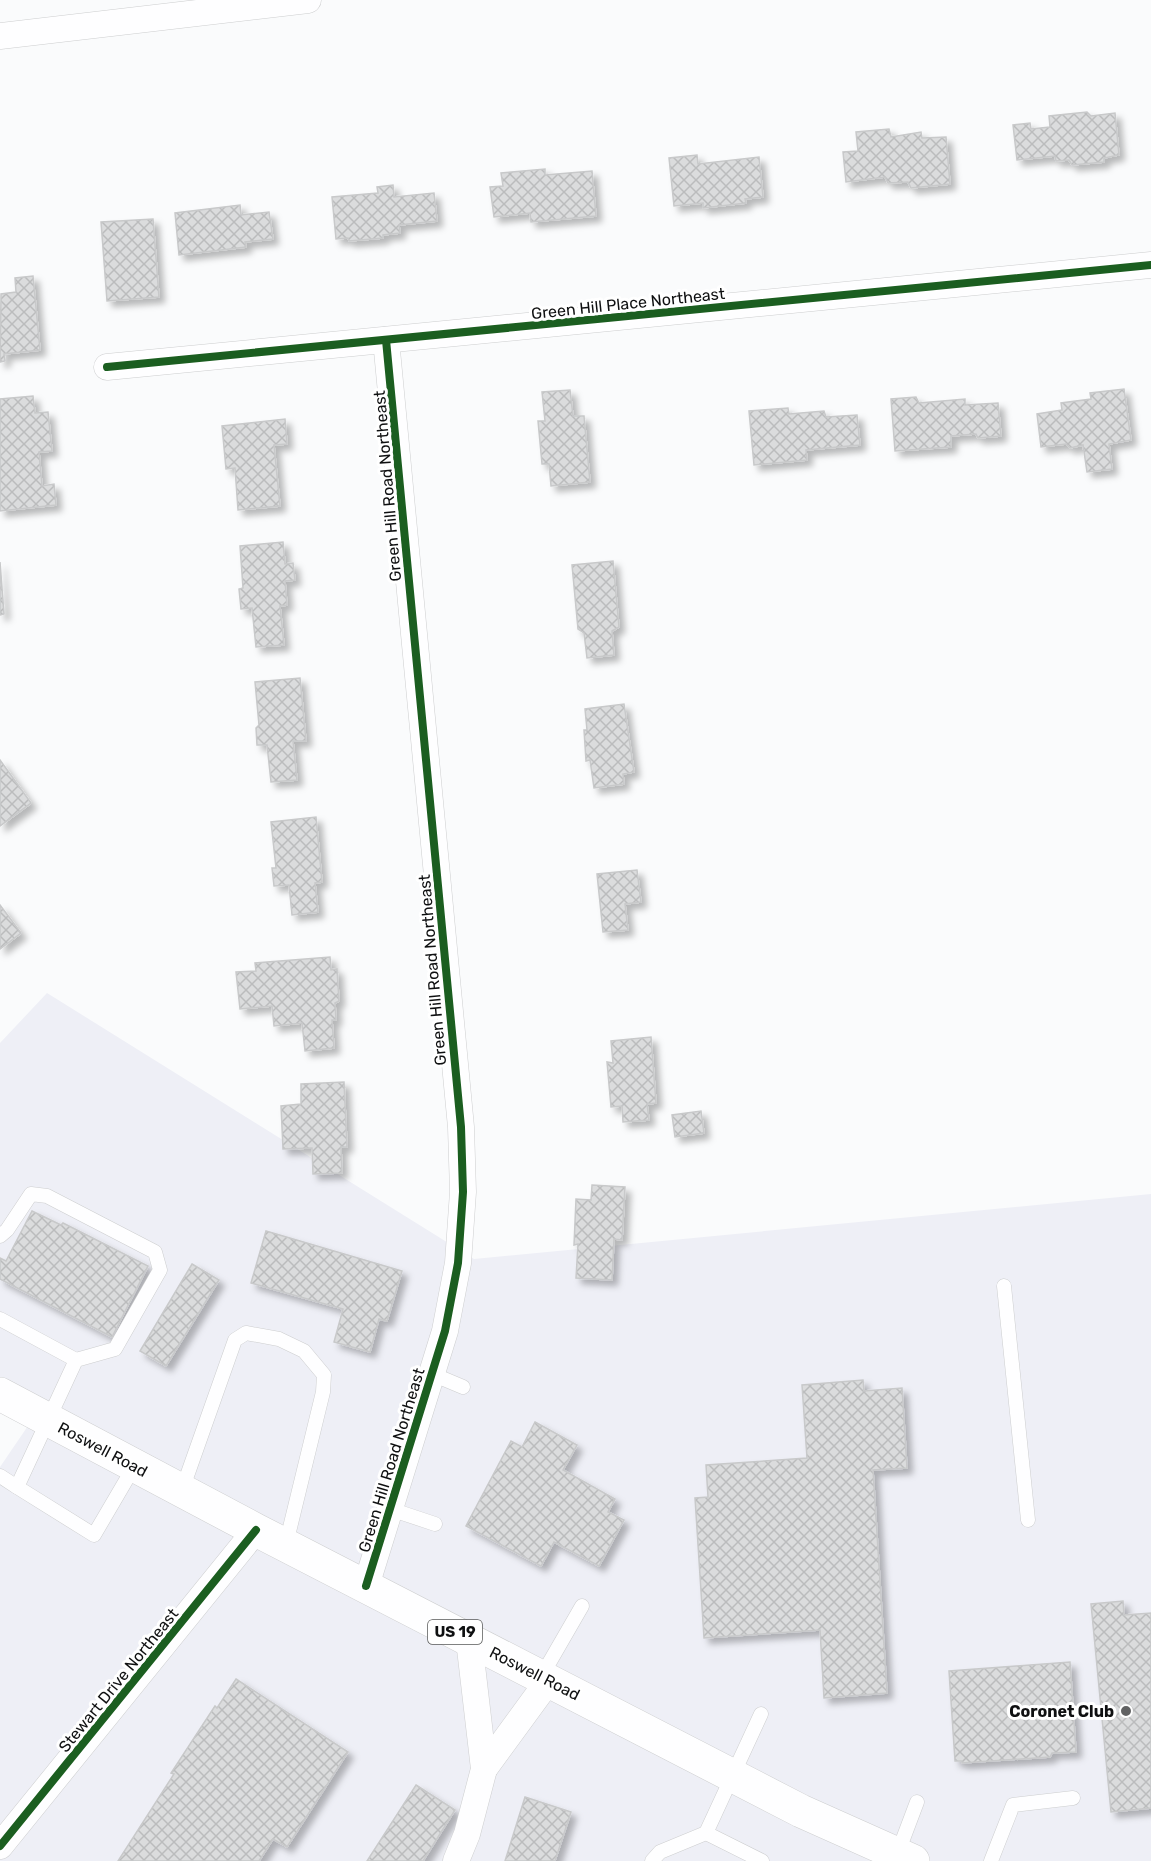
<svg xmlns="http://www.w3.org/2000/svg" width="1151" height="1861" viewBox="0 0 1151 1861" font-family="Rubik,sans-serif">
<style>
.built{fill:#eeeff6}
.building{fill:url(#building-cross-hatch);stroke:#c8c9ca;stroke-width:1.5;filter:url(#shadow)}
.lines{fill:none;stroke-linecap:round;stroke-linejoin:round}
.lane-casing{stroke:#cdcecf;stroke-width:15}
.street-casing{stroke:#cdcecf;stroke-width:27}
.primary-casing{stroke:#cdcecf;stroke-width:34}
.lane{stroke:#fefeff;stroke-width:14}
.street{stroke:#fefeff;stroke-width:26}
.primary{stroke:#fefeff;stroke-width:33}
.cycleway-casing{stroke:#fff;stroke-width:11}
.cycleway{stroke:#1b5e20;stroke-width:8}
.poi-dot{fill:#616263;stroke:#fff;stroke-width:2}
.labels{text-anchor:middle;stroke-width:6;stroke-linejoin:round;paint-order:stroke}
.shield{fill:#fff;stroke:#575858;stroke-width:1.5}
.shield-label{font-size:15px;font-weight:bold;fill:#0f1011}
.street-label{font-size:16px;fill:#0f1011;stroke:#fff}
.poi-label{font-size:16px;font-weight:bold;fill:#0f1011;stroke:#fff;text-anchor:end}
</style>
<defs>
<pattern id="building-cross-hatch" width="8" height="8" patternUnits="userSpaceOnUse" patternTransform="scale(1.5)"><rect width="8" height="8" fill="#dbdcdd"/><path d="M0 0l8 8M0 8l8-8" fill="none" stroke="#bbbcbd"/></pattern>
<filter id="shadow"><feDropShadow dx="5.5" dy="5.5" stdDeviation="3" flood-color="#0004"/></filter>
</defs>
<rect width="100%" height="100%" fill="#fafbfc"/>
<path class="built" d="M47,993L474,1259L1151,1194V1861H0V1467L34,1417L0,1400V1043Z"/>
<g class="building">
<path d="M1087,112L1091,116L1115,113L1119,155L1104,158V162L1072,165L1069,160L1056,161L1055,156L1017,160L1013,125L1030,123L1031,129L1050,127L1049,116Z"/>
<path d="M889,129L891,137L921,132L922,138L946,137L950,184L911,188L908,182L888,183L885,177L846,182L843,152L858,151L856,132Z"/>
<path d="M697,155L698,164L759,157L763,197L745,199L746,203L703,208V203L674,206L669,158Z"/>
<path d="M545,169V175L592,171L596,216L531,222L530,213L494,217L490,187L503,186L501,173Z"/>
<path d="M393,185L394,197L434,193L437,221L399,225L400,233L383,235V238L349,241L348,238L336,239L332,197L378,193L377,187Z"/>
<path d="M240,205L241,215L269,212L273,239L245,242L246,247L179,255L175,213Z"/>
<path d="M153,219L159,297L107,301L101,222Z"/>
<path d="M33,276L40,350L4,354L5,361L0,362L1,294L16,292L15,278Z"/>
<path d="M1124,389L1131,440L1109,444L1112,469L1087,472L1083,445L1070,448L1066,444L1041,447L1037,414L1062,410L1061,403L1091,399L1090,393Z"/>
<path d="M570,390L573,416H584L590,482L551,486L549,464H542L538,421H545L542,392Z"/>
<path d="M33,396L35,413L48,412L52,451L39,452L42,486L54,484L56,505L0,511V399Z"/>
<path d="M916,397L919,403L965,399V405L998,403L1001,436L978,438L976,434L951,436V447L895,451L891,399Z"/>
<path d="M788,408L789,414L824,411L826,417L857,415L860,445L806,450L807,460L754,465L749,411Z"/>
<path d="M285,419L287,444L274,445L280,506L238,510L235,468L226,469L222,426Z"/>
<path d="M283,542L285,564L293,563L295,580L285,581L287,605L280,606L284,645L256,647L252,608L241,609L239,589L243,588L240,546Z"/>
<path d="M613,561L619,627L612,631L614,655L587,658L584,633L578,629L572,565Z"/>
<path d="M0,562L4,614L0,615Z"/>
<path d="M300,678L306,741H293L297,780L271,782L267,745H257L256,728L259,725L255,682Z"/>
<path d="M624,704L634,772L623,774L624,784L594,788L590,760L586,761L584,730H587L585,709Z"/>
<path d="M0,760L31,803L0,826Z"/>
<path d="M316,817L322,882L315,883L318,912L292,915L289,885L274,886L272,868H276L271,822Z"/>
<path d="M637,870L641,902L625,904L628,930L603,932L597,874Z"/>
<path d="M0,905L21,933L0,949Z"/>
<path d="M330,957L331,970L337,969L339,1001L335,1003L336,1020H332L334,1048L305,1051L302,1023L274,1026L272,1006L240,1009L236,972L256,971L255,963Z"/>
<path d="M651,1037L656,1103L647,1104L649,1120L623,1122L622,1106L611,1107L607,1062L613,1063L611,1041Z"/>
<path d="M344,1082L347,1147H341L342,1173L313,1174L312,1148L283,1149L281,1106L301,1104V1084Z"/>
<path d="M701,1111L704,1133L675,1137L672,1115Z"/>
<path d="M592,1185L625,1187L622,1240L614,1239L612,1280L576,1278L578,1244L574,1245L576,1199L591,1200Z"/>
<path d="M32,1211L61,1225L63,1223L148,1266L112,1337L0,1279V1258L6,1261Z"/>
<path d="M266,1231L402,1271L387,1321L379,1319L370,1352L334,1342L343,1309L251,1283Z"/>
<path d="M192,1264L219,1280L166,1366L140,1351Z"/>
<path d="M863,1380L864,1391L902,1388L907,1468L873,1470L887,1693L824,1698L820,1630L704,1638L695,1498L708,1497L706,1465L807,1458L802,1385Z"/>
<path d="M535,1422L577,1445L563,1470L615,1499L608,1512L624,1520L599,1566L554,1542L541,1566L466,1526L511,1441L522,1447Z"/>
<path d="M1123,1601L1124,1615L1151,1613V1808L1111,1812L1091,1604Z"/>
<path d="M1070,1662L1076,1752L1052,1753L1050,1757L962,1763V1761H955L949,1671Z"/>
<path d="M236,1679L348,1752L287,1847L273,1839L259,1861H118L174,1774L171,1773L215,1706L217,1708Z"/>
<path d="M416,1785L455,1810L423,1861H367Z"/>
<path d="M525,1797L571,1812L555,1861H505Z"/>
</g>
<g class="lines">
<g class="lane-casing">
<g id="lane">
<path d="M0,1236L7,1230L31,1194L47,1196L155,1252L160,1270L115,1349L76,1360L17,1487L0,1476"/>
<path d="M1004,1286L1028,1520"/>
<path d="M0,1319L76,1360"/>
<path d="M432,1374L463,1387"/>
<path d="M17,1487L94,1535L135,1465"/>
<path d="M182,1490L235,1340L246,1333L279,1339L304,1351L324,1375L323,1392L286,1544"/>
<path d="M390,1509L435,1524"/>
<path d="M541,1677L582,1606"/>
<path d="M761,1714L706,1833L762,1861"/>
<path d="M897,1855L917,1802"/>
<path d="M652,1861L660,1852L706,1833"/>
<path d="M991,1861L1013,1805L1073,1798"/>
</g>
</g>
<g class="street-casing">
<g id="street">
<path d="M0,36L308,0"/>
<path d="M107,367L1151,265"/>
<path d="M366,1586L445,1331L458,1263L463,1192L461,1127L386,340"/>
<path d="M484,1769L549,1680"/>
<path d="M0,1846L256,1530"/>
<path d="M456,1861L467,1834L484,1769L469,1640"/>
</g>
</g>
<g class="primary-casing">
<path id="primary" d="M0,1394L256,1530L801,1811L913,1861"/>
</g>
<use href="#lane" class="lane"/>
<use href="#street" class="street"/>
<use href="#primary" class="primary"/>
<g class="cycleway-casing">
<g id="cycleway">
<path d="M107,367L1151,265"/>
<path d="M366,1586L445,1331L458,1263L463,1192L461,1127L386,340"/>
<path d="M0,1846L256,1530"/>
</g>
</g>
<use href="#cycleway" class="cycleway"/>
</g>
<circle class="poi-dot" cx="1126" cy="1711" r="6"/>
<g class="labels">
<rect class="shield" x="428" y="1620" width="54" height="24" rx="4.5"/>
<g class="shield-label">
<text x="455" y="1637">US 19</text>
</g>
<g class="street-label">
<text transform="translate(628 303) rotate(-6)" y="6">Green Hill Place Northeast</text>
<text transform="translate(387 486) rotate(-95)" y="6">Green Hill Road Northeast</text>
<text transform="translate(432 970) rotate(-95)" y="6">Green Hill Road Northeast</text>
<text transform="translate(103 1449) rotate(28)" y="6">Roswell Road</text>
<text transform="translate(391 1460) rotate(-73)" y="6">Green Hill Road Northeast</text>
<text transform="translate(535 1673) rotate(27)" y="6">Roswell Road</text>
<text transform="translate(118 1680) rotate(-51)" y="6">Stewart Drive Northeast</text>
</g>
<g class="poi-label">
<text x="1114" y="1717">Coronet Club</text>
</g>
</g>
</svg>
